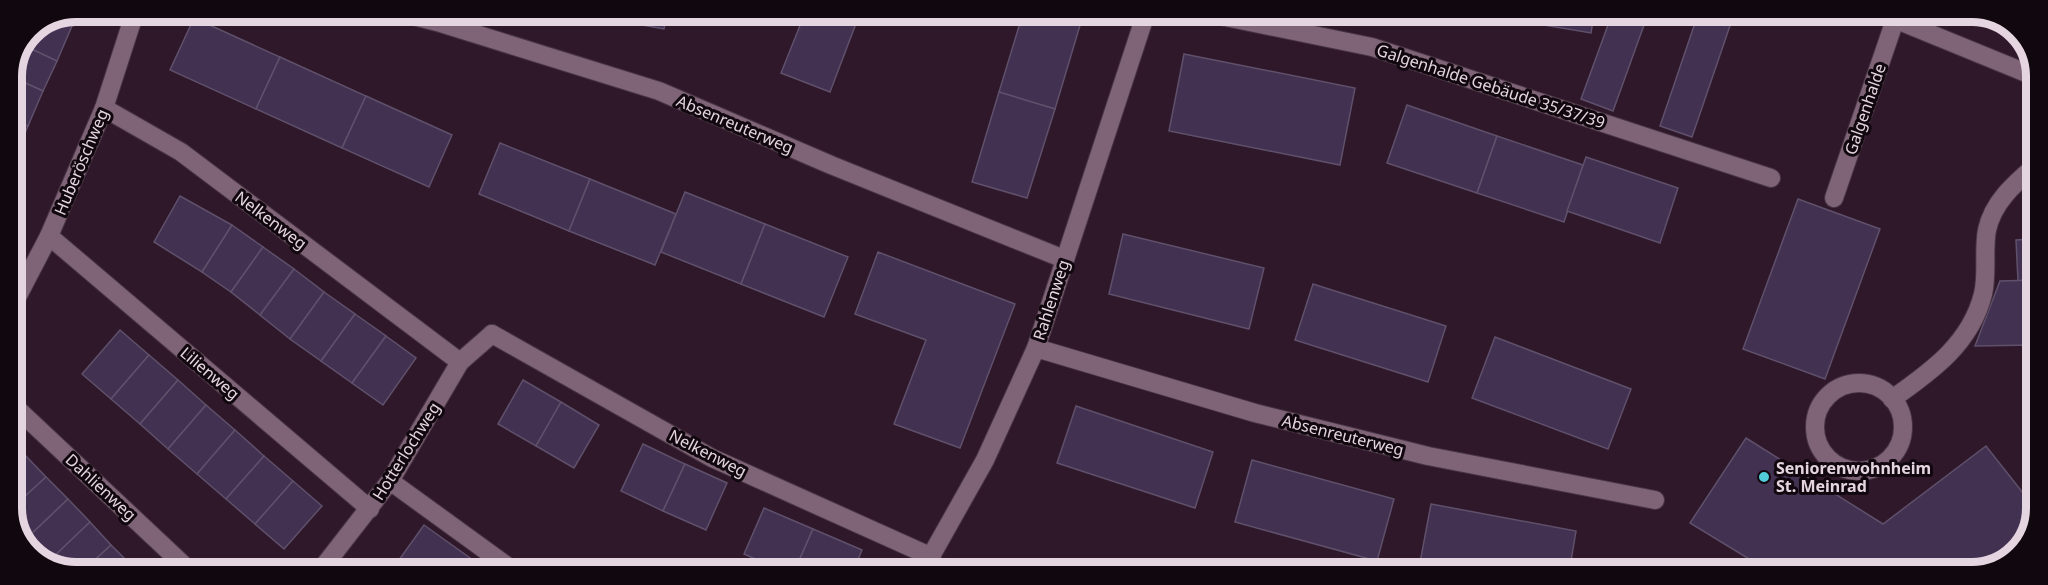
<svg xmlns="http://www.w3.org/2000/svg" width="2048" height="585" viewBox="0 0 2048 585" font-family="'Noto Sans',sans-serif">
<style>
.building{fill:#433151;stroke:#5f506b;stroke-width:1.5}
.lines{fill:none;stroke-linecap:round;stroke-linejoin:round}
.lane-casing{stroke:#483543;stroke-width:20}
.street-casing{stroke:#483543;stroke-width:20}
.lane{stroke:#7f6478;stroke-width:18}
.street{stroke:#7f6478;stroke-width:18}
.poi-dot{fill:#52cbd8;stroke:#11070e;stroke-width:2}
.labels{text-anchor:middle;stroke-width:6;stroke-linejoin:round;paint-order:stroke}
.street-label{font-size:16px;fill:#e5d5e0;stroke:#11070e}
.poi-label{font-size:16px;font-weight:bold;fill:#e5d5e0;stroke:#11070e;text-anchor:start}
.rim{fill:none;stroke:#e5d5e0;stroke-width:8}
</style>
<rect width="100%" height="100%" fill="#2f182a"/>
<g class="building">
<path d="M78,12L57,61L25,46L31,31Z"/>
<path d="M597,13H667L664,29L596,17Z"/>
<path d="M805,13H860L830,92L781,73Z"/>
<path d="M1023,13H1051L1081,22L1055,109L999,92Z"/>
<path d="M1503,14H1594L1591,33L1502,18Z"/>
<path d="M1612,14H1648L1613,111L1581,99Z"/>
<path d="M1698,14H1734L1692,137L1660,126Z"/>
<path d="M194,18L280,57L256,109L170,70Z"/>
<path d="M25,46L57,61L43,91L12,77Z"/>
<path d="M1184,54L1355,88L1340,165L1169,131Z"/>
<path d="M280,57L366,96L342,148L256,109Z"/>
<path d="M12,77L43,91L28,126L12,119Z"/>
<path d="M999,92L1055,109L1027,198L972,182Z"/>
<path d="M366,96L452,135L429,187L342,148Z"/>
<path d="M1407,105L1497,136L1477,193L1387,163Z"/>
<path d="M12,119L28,126L13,161H12Z"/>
<path d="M1497,136L1583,165L1564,222L1477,193Z"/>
<path d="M500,143L590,179L569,231L479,194Z"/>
<path d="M1586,157L1678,188L1660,243L1567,211Z"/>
<path d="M12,161L23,166L12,191Z"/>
<path d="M590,179L676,214L655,265L569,231Z"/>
<path d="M685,192L765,224L741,284L661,252Z"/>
<path d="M180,196L232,225L202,272L154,242Z"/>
<path d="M1798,199L1880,229L1825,379L1743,349Z"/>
<path d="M765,224L848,257L824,317L741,284Z"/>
<path d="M232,225L263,247L231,292L202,272Z"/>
<path d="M1123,234L1264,268L1249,329L1109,294Z"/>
<path d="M2035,239V280L2018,281L2016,240Z"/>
<path d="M263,247L294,269L260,315L231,292Z"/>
<path d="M878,252L1015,304L960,448L894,424L926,340L855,314Z"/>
<path d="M294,269L324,292L290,339L260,315Z"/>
<path d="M2035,280V345L1975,346L2000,281Z"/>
<path d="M1313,284L1446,326L1428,382L1295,340Z"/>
<path d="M324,292L355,314L321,361L290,339Z"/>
<path d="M355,314L386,336L352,383L321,361Z"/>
<path d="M120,330L149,355L111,399L82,374Z"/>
<path d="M386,336L416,358L383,405L352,383Z"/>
<path d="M1495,337L1631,389L1608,449L1472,398Z"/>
<path d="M149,355L178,380L140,424L111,399Z"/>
<path d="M178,380L206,405L168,449L140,424Z"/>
<path d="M523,380L561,402L536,446L498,424Z"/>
<path d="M561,402L599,425L574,468L536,446Z"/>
<path d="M206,405L235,430L197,474L168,449Z"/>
<path d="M1076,406L1213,452L1195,508L1057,463Z"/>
<path d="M235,430L264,456L226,499L197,474Z"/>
<path d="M1746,438L1883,524L1986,446L2034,507V525L2020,545L1972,573H1772L1690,523Z"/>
<path d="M643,444L685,464L663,511L621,491Z"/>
<path d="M24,454L46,477L12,508V465Z"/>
<path d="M264,456L293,481L255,524L226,499Z"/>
<path d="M1252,460L1394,499L1377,561L1235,522Z"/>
<path d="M685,464L727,483L706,530L663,511Z"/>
<path d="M46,477L68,499L24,541L12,513V508Z"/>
<path d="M293,481L322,506L284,549L255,524Z"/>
<path d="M68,499L90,522L47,563L24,541Z"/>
<path d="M1431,504L1576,531L1569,573L1443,572L1419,568Z"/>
<path d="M764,508L813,529L794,572H785L744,554Z"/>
<path d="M90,522L111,545L83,571H60L47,563Z"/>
<path d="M424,525L477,563L471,571H391Z"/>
<path d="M813,529L862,550L853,572H794Z"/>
<path d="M111,545L133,567L129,571H83Z"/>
</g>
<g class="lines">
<g class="lane-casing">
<g id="lane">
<path d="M104,108L181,152L460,362"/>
<path d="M49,236L370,509"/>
<path d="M492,334L712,458L932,557"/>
<circle cx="1859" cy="427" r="44"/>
<path d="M1892,399C1932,371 1971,343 1983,294C1988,273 1983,251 1987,230C1993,202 2015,183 2035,166"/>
<path d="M12,404L190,571"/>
<path d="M390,481L514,571"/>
</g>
</g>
<g class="street-casing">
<g id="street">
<path d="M398,12L437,22L659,91L831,165L1064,259"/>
<path d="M1206,13L1372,47L1771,178"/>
<path d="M1882,14L2036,77"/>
<path d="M1834,198L1895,20"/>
<path d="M12,307L49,236L104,108L135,12"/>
<path d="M1036,348L1255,413L1428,456L1655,500"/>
<path d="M320,571L390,481L460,362L492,334"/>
<path d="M922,572L985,460L1036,348L1146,13"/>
</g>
</g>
<use href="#lane" class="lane"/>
<use href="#street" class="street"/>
</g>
<circle class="poi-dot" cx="1764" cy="477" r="6"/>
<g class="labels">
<g class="street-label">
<text transform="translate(1491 86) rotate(18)" y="6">Galgenhalde Gebäude 35/37/39</text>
<text transform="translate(1865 109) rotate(-71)" y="6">Galgenhalde</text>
<text transform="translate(735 124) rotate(23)" y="6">Absenreuterweg</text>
<text transform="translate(81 162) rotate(-67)" y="6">Huberöschweg</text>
<text transform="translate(271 220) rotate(37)" y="6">Nelkenweg</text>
<text transform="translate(1051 300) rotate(-72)" y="6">Rahlenweg</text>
<text transform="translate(210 373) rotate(40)" y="6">Lilienweg</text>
<text transform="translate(1343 435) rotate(14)" y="6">Absenreuterweg</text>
<text transform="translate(406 451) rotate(-58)" y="6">Hotterlochweg</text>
<text transform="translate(708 453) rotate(27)" y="6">Nelkenweg</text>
<text transform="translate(101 487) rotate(43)" y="6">Dahlienweg</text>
</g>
<g class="poi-label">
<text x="1776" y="474">Seniorenwohnheim<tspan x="1776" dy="18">St. Meinrad</tspan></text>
</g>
</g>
<path d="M0 0H2048V585H0ZM76 22H1972A54 54 0 0 1 2026 76V508A54 54 0 0 1 1972 562H76A54 54 0 0 1 22 508V76A54 54 0 0 1 76 22Z" fill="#11070e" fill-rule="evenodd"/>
<path class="rim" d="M76 22H1972A54 54 0 0 1 2026 76V508A54 54 0 0 1 1972 562H76A54 54 0 0 1 22 508V76A54 54 0 0 1 76 22Z"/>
</svg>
